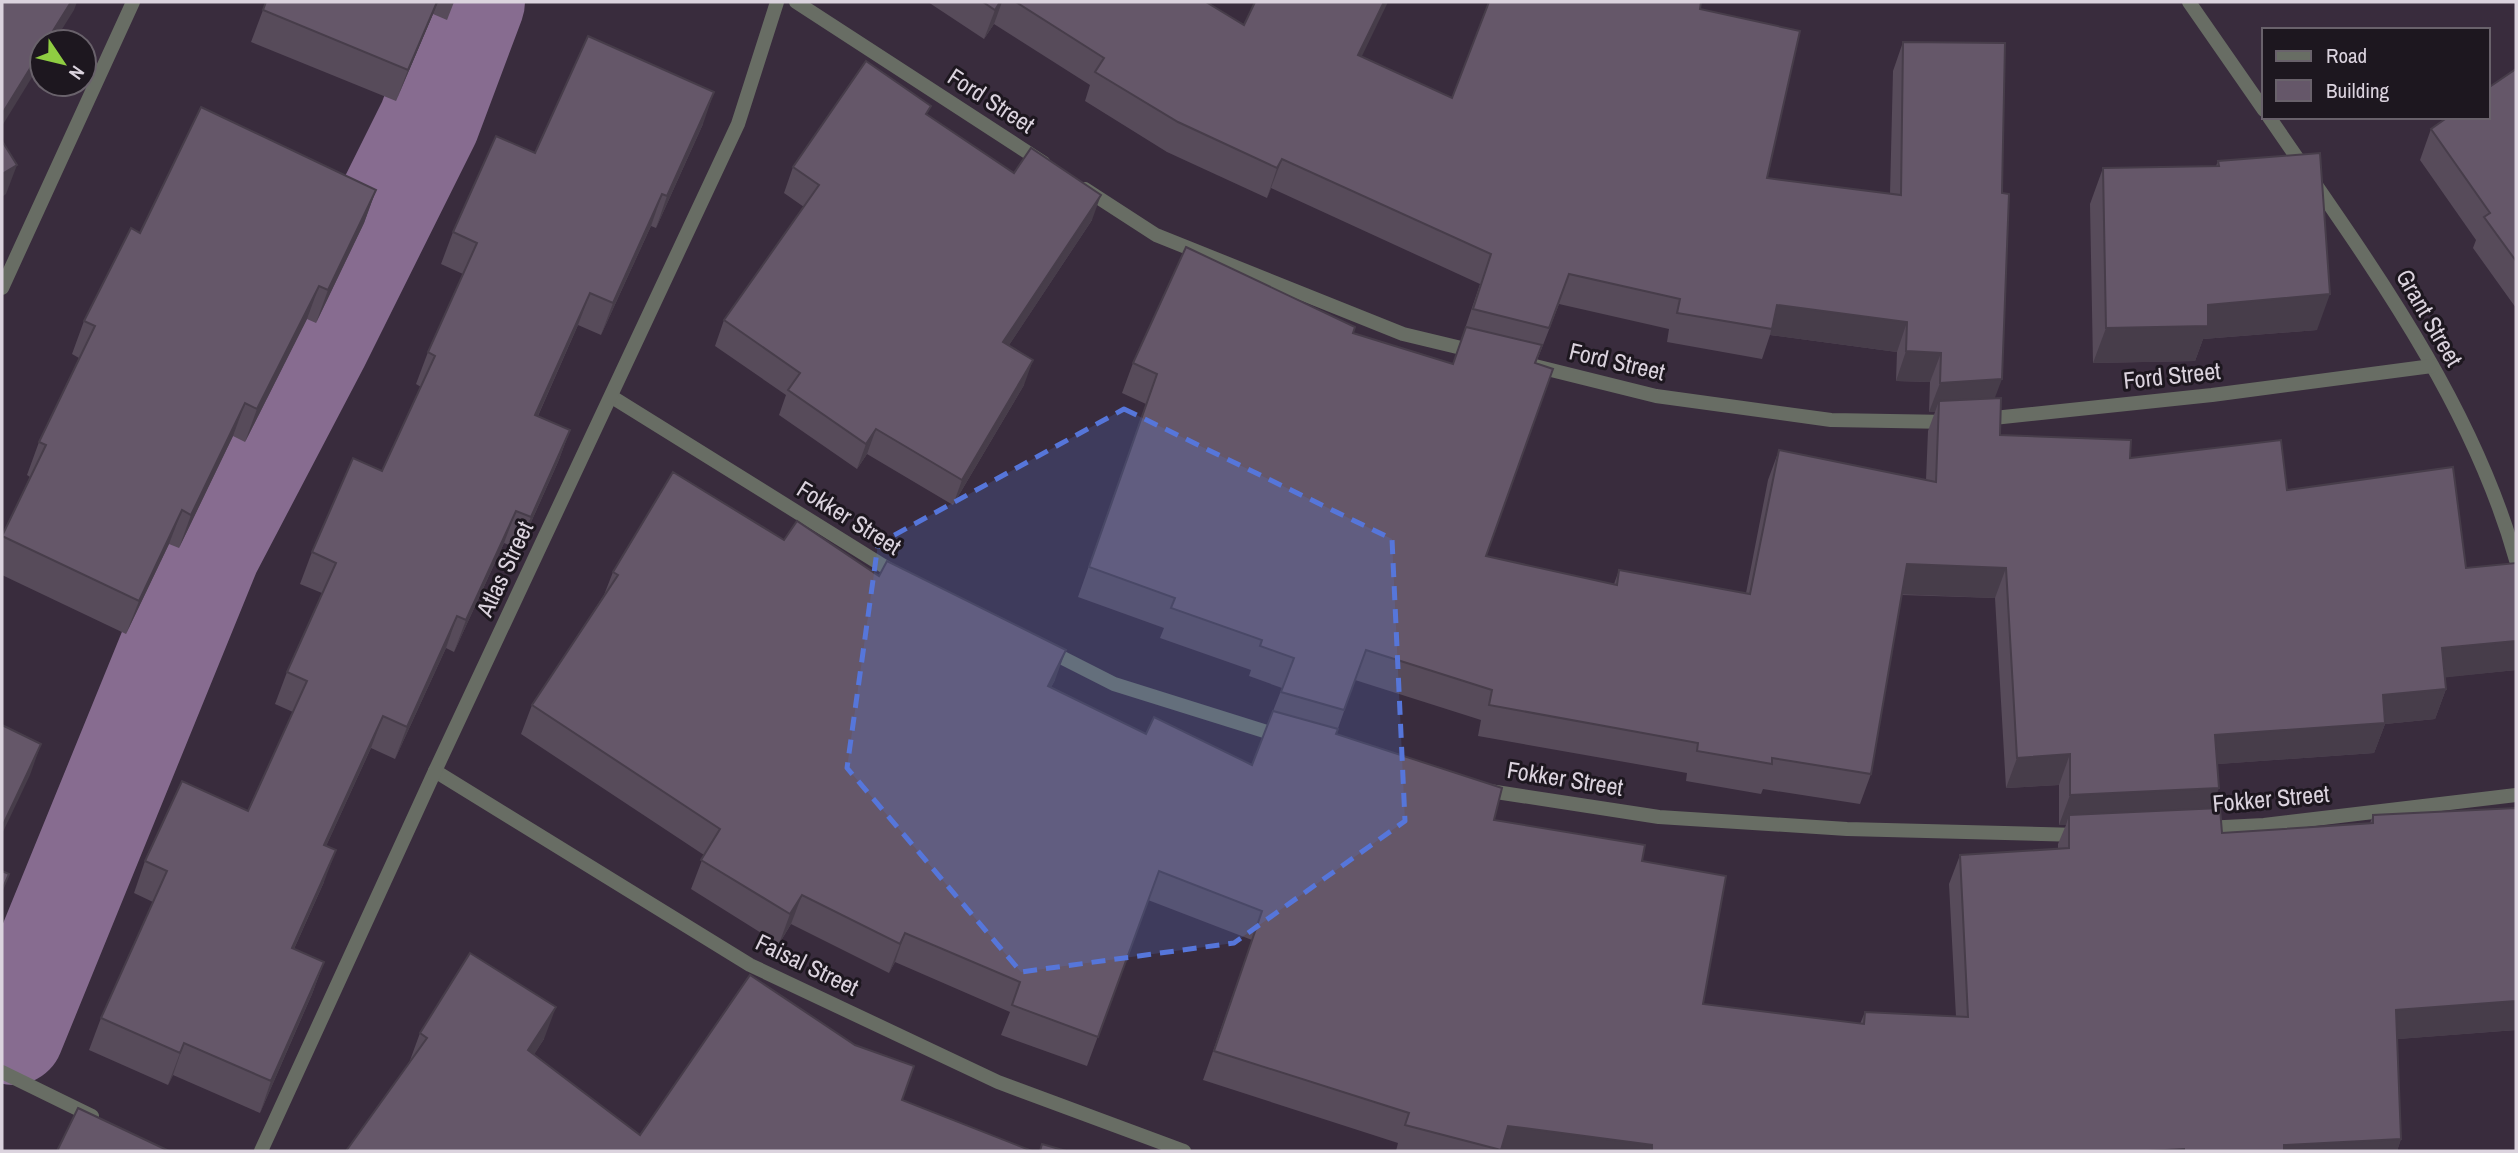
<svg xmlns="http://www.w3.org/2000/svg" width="2518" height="1153" viewBox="0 0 2518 1153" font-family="'Archivo Narrow',sans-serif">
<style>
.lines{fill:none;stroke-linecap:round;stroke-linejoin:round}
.river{stroke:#876c90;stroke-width:102}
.minor{stroke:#686d64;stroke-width:14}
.wall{fill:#574b5a;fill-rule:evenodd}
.shaded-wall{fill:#473d4a}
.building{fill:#655769;stroke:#473d4a;stroke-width:2}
.marked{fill:#5676da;fill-opacity:0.2;stroke:#5676da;stroke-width:5;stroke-dasharray:14 9;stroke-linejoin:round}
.labels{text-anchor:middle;stroke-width:6;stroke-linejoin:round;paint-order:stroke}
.street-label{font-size:24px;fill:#dbd3de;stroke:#1d171f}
</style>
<rect width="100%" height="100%" fill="#392c3d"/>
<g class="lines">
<path class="river" d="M13,1034L210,551L319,343L429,122L474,2"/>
<g class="minor">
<path d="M796,2L1044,163"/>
<path d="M2189,2L2264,110"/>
<path d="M2269,117C2364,256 2470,396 2516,560"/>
<path d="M1085,189L1156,235L1403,334L1478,352"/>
<path d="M2,288L133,2"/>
<path d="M1535,366L1656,396L1831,420L1950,422"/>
<path d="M612,397L898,575"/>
<path d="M1984,419L2212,395L2432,366"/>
<path d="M1047,650L1114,684L1280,736"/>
<path d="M435,771L750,965L998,1082L1184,1151"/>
<path d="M1483,790L1659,817L1847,829L2079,835"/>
<path d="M2205,828L2264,825L2516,795"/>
<path d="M2,1072L92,1116"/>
<path d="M261,1151L435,771L738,124L777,2"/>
</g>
</g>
<g class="wall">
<path d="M266,2H454L447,20L433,14L396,101L251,42Z"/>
<path d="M928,2H1206L1244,25L1361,56L1452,98L1700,9L1767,178L1890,194L1893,71L1903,42L1995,398L2000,435L2130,458L2287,490L2466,568L2516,670L2445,677L2446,689L2435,719L2385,724L2374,753L2217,764L2212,808L2222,833L2370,823L2373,815L2516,808V1030L2397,1039L2401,1139L2397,1151H1396L1398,1143L1203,1080L1252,940L1148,900L1087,1066L1001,1035L1010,1012L895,962L889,973L791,924L779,944L691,889L704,855L521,734L532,705L604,595L613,572L784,540L879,576L1055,680L1051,687L1146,734L1252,765L1282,688L1249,676L1251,670L1160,638L1164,628L1078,597L1146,404L1122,393L1133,363L1353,333L1453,364L1480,284L1271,188L1267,198L1167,152L1085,101L1090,85L994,24L984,39ZM1559,304L1669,329L1667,342L1762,359L1770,335L1897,352L1896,381L1930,382L1929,412H1935L1928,431L1926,480L1779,450L1768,480L1746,593L1619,570L1614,584L1486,556L1536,363ZM1902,595L1995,598L2006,788L2059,785V825H2066L2058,844V849L1960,855L1949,884L1956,1017L1865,1012L1860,1024L1703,1004L1642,861L1494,820L1336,734L1355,680L1481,720L1478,736L1687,773L1686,781L1761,794L1763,789L1860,804L1871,774Z"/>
<path d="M2516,69V308L2473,248L2476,240L2420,160L2431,129Z"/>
<path d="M928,115L1014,173L1092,220L1009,345L1024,385L953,505L867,454L857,469L779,415L786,395L715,346L724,320L804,207L784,193L793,167Z"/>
<path d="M703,124L656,228L651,226L601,335L578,325L538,416L570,430L558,462L519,549L504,543L454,652L446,648L395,759L371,748L326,846L324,882L294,949L324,962L312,994L260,1113L173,1075L168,1085L89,1050L101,1018L153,902L134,893L145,861L248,811L293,712L275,704L287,672L322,593L300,584L312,552L382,471L421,387L416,384L428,352L463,274L441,264L453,232L535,153Z"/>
<path d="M2218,161L2317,330L2203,339L2195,361L2093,363L2090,204L2103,168L2216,166Z"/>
<path d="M376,190L364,223L316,323L307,319L245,442L233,436L179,548L169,544L126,634L2,575V536L30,477L27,475L39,442L79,358L72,354L84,321L140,233Z"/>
<path d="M420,1033L544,1039L534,1054L640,1135L902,1100L1032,1151H346L409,1063Z"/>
</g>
<g class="shaded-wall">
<path d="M71,2H77L74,10L54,42H46Z"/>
<path d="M437,2H438L433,14L396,101L408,70Z"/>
<path d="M1000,2H1002L994,24L984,39L995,10Z"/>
<path d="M1384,2H1388L1348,85L1358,55Z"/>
<path d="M42,49V61L2,126V114Z"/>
<path d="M714,92L703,124L656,228L667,196Z"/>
<path d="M1282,159L1271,188L1267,198L1277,168Z"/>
<path d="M17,165L6,194L2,197V174Z"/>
<path d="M376,190L364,223L316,323L328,290Z"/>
<path d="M662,194L651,226L601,335L613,303Z"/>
<path d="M1101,195L1092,220L994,368L1003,342Z"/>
<path d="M319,286L307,319L245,442L257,409Z"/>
<path d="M590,293L578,325L524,447L535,415Z"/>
<path d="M2330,294L2317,330L2203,339L2195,361L2093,363L2106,328L2208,305Z"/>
<path d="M1777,305L1907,322L1897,352L1770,335Z"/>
<path d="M1906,351L1941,353L1930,382L1896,381Z"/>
<path d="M1033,360L1024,385L953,505L962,480Z"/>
<path d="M2002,379L1991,408L1939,401L1935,412H1929L1940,383Z"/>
<path d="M245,403L233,436L179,548L191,515Z"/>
<path d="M876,429L867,454L857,469L866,444Z"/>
<path d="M570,430L558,462L519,549L531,517Z"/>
<path d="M182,510L169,544L126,634L139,601Z"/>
<path d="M516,511L504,543L454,652L466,620Z"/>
<path d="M1907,564L2006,568L1995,598L1896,594Z"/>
<path d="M457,616L446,648L395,759L407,727Z"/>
<path d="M2516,641V670L2431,679L2442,648Z"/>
<path d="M1066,650L1055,680L1037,715L1048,686Z"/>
<path d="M2446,689L2435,719L2385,724L2374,753L2205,765L2215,735L2383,695Z"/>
<path d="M383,716L371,748L312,877L324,845Z"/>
<path d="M41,744L30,775L2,834V827Z"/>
<path d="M2070,754L2059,785L2006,788L2017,758Z"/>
<path d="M2219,788L2208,818L2069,815L2066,825H2059L2070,795Z"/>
<path d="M336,850L324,882L280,980L292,948Z"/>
<path d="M802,895L791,924L779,944L790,914Z"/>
<path d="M905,933L895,962L889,973L900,944Z"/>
<path d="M324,962L312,994L260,1113L271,1081Z"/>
<path d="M2516,1001V1030L2386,1040L2396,1010Z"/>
<path d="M556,1007L544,1039L517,1082L528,1050Z"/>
<path d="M184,1043L173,1075L168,1085L180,1053Z"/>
<path d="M1508,1126L1652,1145L1650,1151H1501Z"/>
<path d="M2401,1139L2397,1151H2282L2284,1145Z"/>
<path d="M2184,1149L2183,1151H2147Z"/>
</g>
<g class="building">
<path d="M2,2H71L46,42H42V49L2,114Z"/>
<path d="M266,2H437L408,70L263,10Z"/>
<path d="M983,2H1000L995,10Z"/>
<path d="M1016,2H1206L1244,25L1255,2H1384L1358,55L1452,98L1489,2H1701L1700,9L1800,31L1767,178L1901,195L1903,42L2005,43L2002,193L2009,194L2002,379L1940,383L1941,353L1906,351L1907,322L1777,305L1772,329L1677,313L1680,299L1569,274L1549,328L1473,309L1491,254L1282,159L1277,168L1178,122L1095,72L1104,58Z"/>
<path d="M588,36L714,92L667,196L662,194L613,303L590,293L535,415L570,430L531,517L516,511L466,620L457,616L407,727L383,716L324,845L336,850L292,948L324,962L271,1081L184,1043L180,1053L101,1018L167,871L145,861L182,781L248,811L307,681L287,672L336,563L312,552L353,458L382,471L435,356L428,352L477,243L453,232L496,136L535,153Z"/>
<path d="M866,61L931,106L926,114L1014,173L1031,148L1101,195L1003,342L1033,360L962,480L876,429L866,444L788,390L800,373L724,320L819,185L793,167Z"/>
<path d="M2516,69V261L2484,217L2490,213L2431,129L2448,117H2488V88Z"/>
<path d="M201,107L376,190L328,290L319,286L257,409L245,403L191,515L182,510L139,601L2,536L46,445L39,442L95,326L84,321L131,228L140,233Z"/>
<path d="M2,141L17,165L2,174Z"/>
<path d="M2320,153L2330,294L2208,305V326L2106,328L2103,168L2219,166L2218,161Z"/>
<path d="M1186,247L1355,327L1353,333L1453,364L1466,327L1542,345L1535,363L1553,369L1486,556L1617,585L1619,570L1750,594L1779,450L1936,482L1939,401L2001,398L2000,435L2131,440L2130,458L2281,440L2287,490L2453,467L2466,568L2516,563V641L2442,648L2446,689L2383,695L2385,723L2215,735L2219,788L2070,795V754L2017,758L2006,568L1907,564L1871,774L1772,758V764L1697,751L1698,743L1489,705L1492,690L1366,650L1344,710L1281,692L1294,658L1260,646L1262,640L1171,608L1175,598L1089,567L1157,374L1133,363Z"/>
<path d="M673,472L784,540L797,521L879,576L887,561L1066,650L1048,686L1146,734L1154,717L1252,765L1273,711L1338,729L1336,734L1502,788L1494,820L1645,845L1642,861L1726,876L1703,1004L1864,1024L1865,1012L1968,1017L1960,855L2069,848V815L2220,808L2222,833L2373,823V815L2516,808V1001L2396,1010L2401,1139L2284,1145V1151H2184V1149L2147,1151H1652V1145L1508,1126L1501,1150L1405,1125L1409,1113L1214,1051L1262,911L1159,871L1098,1037L1012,1005L1020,982L905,933L900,944L802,895L790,914L701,860L720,829L532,705L618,575L613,572Z"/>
<path d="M2,725L41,744L2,827Z"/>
<path d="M2,871L9,874L2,890Z"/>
<path d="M470,953L556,1007L528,1050L640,1135L750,975L855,1045L914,1066L902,1100L1032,1151H346L427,1038L420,1033Z"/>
<path d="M78,1108L169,1151H57Z"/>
<path d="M1042,1144L1066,1151H1040Z"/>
</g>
<path class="marked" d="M1124,409L1392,539L1405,821L1234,943L1021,972L847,768L878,544Z"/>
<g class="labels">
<g class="street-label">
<text transform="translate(991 101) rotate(33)" y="8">Ford Street</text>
<text transform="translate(2429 318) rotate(60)" y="8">Grant Street</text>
<text transform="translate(1617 362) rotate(13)" y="8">Ford Street</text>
<text transform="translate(2172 376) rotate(-6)" y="8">Ford Street</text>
<text transform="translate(849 518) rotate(32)" y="8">Fokker Street</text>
<text transform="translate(505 569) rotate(-65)" y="8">Atlas Street</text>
<text transform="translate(1565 779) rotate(9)" y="8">Fokker Street</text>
<text transform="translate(2271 799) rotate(-5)" y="8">Fokker Street</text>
<text transform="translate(807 965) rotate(26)" y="8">Faisal Street</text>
</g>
</g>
<rect width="2518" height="1153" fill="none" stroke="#dbd3de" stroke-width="7"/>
<rect x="2262" y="28" width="228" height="91" fill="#1d171f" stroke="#69626b" stroke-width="2"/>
<rect x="2276" y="51" width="35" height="10" fill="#686d64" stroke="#69626b" stroke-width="2"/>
<text x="2326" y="63" font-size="21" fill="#dbd3de">Road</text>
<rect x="2276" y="80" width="35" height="21" fill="#655769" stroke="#69626b" stroke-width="2"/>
<text x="2326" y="98" font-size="21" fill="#dbd3de">Building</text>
<g transform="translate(63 63) rotate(125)"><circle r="33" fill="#1d171f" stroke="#69626b" stroke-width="2"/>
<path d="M0-5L12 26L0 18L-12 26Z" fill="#8fcd42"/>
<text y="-10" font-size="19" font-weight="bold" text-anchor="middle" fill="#dbd3de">N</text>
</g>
</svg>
